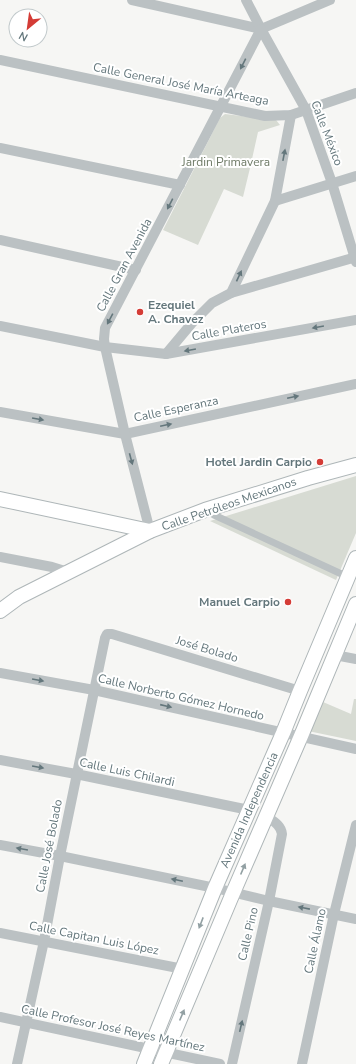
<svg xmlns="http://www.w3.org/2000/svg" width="356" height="1064" viewBox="0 0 356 1064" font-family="'Nunito Sans',sans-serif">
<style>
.green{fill:#d7dbd3}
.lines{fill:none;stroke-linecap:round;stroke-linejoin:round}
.secondary-casing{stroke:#aeb6b8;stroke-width:16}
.pedestrian{stroke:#bbc1c3;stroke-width:7}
.minor{stroke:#bbc1c3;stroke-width:10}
.secondary{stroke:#fff;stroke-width:14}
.oneway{fill:#64777c}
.oneway2{fill:#92a0a3}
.poi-dot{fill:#d43c36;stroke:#fff;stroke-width:1.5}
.labels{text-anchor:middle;stroke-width:4;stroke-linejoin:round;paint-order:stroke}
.street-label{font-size:12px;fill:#64777c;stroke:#fff}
.park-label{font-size:12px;fill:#6e7a66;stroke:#fff}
.poi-label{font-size:12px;font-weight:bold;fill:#64777c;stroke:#fff;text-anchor:end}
</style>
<rect width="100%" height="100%" fill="#f6f6f4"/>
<g class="green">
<path d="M225,114L276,120L280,125L258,132L250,168L243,197L224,189L198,245L163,230L220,118Z"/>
<path d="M356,476V533L336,580L210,521Z"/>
<path d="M354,699H356V741L308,731L323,702L351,714Z"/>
</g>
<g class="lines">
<g class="secondary-casing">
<g id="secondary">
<path d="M0,499L150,531"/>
<path d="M0,611L19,597L150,531L205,510L308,478L356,465"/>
<path d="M144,1064L215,888L283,733L300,691L356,558"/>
<path d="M161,1064L233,893L301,736L356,604"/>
</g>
</g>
<path class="pedestrian" d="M205,510L214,515L348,577"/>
<g class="minor">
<path d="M132,0L261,29"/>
<path d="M246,0L261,29L306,110L332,183L356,262"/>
<path d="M261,29L330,0"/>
<path d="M0,60L265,116L291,115L356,93"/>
<path d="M0,148L180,185"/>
<path d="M275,201L356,176"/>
<path d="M0,240L136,270"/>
<path d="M231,293L356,257"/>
<path d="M0,326L105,347L166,354L356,320"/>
<path d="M166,354L192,323L212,303L231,293L275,201L291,115"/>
<path d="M0,412L125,434L356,384"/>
<path d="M150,531L125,434L105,347L104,339L105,328L261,29"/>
<path d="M0,557L52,567L68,572"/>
<path d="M335,655L356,659"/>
<path d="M0,673L94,690L356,749"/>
<path d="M0,760L76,774L249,810"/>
<path d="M0,845L60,856L215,888L269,901L356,919"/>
<path d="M0,933L183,969"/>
<path d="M0,1017L220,1064"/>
<path d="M17,1064L44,941L60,856L105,638L107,634H112L300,691"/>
<path d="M232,1064L269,901L282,834C281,825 273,821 266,816"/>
<path d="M302,1064L334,914L356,825"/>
</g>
<use href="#secondary" class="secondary"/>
</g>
<defs><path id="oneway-solid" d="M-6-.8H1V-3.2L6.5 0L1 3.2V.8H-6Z"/></defs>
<g class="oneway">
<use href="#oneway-solid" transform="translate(243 64) rotate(117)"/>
<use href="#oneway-solid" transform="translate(284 155) rotate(-79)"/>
<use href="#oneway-solid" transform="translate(170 204) rotate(117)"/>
<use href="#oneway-solid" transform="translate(239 276) rotate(-65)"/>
<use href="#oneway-solid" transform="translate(110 319) rotate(118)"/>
<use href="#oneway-solid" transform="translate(318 327) rotate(170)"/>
<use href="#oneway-solid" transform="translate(190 350) rotate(170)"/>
<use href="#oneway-solid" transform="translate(293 397) rotate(-12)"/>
<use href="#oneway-solid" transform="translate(38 419) rotate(10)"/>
<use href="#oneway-solid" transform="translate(166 425) rotate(-12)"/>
<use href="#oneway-solid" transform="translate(131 459) rotate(75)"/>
<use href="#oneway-solid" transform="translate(38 680) rotate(10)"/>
<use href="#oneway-solid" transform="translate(166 706) rotate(13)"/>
<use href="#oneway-solid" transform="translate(38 767) rotate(10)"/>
<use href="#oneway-solid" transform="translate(22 849) rotate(-170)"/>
<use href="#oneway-solid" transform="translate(177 880) rotate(-168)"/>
<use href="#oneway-solid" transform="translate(304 908) rotate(-169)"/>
<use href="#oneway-solid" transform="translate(241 1026) rotate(-77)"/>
</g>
<g class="oneway2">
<use href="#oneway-solid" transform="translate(243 869) rotate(-67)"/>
<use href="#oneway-solid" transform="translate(201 923) rotate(111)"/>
<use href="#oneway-solid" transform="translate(182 1015) rotate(-67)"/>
</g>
<g class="poi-dot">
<circle cx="140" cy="312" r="4"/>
<circle cx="320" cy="462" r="4"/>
<circle cx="288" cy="602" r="4"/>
</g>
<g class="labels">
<g class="street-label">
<text transform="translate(181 84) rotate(11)" y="4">Calle General José María Arteaga</text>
<text transform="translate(327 133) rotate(69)" y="4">Calle México</text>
<text transform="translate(124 265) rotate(-62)" y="4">Calle Gran Avenida</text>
<text transform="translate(229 330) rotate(-10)" y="4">Calle Plateros</text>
<text transform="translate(176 409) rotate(-12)" y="4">Calle Esperanza</text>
<text transform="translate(229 504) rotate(-19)" y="4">Calle Petróleos Mexicanos</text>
<text transform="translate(207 649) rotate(17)" y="4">José Bolado</text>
<text transform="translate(181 697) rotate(13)" y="4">Calle Norberto Gómez Hornedo</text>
<text transform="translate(127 772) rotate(12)" y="4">Calle Luis Chilardi</text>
<text transform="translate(249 810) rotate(-66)" y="4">Avenida Independencia</text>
<text transform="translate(49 846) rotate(-79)" y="4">Calle José Bolado</text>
<text transform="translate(248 934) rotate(-77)" y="4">Calle Pino</text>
<text transform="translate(94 938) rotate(11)" y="4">Calle Capitan Luis López</text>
<text transform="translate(315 941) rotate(-78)" y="4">Calle Álamo</text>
<text transform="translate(113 1028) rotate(12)" y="4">Calle Profesor José Reyes Martínez</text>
</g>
<g class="park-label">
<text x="226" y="166">Jardin Primavera</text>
</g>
<g class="poi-label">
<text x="148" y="309" text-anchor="start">Ezequiel<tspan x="148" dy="14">A. Chavez</tspan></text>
<text x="312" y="466">Hotel Jardin Carpio</text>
<text x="280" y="606">Manuel Carpio</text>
</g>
</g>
<g transform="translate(28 28) rotate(209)"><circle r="19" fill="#ffffff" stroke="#c1c9cb"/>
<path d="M0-3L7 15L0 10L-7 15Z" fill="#d43c36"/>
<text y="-6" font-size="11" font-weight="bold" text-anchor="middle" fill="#64777c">N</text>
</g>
</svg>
